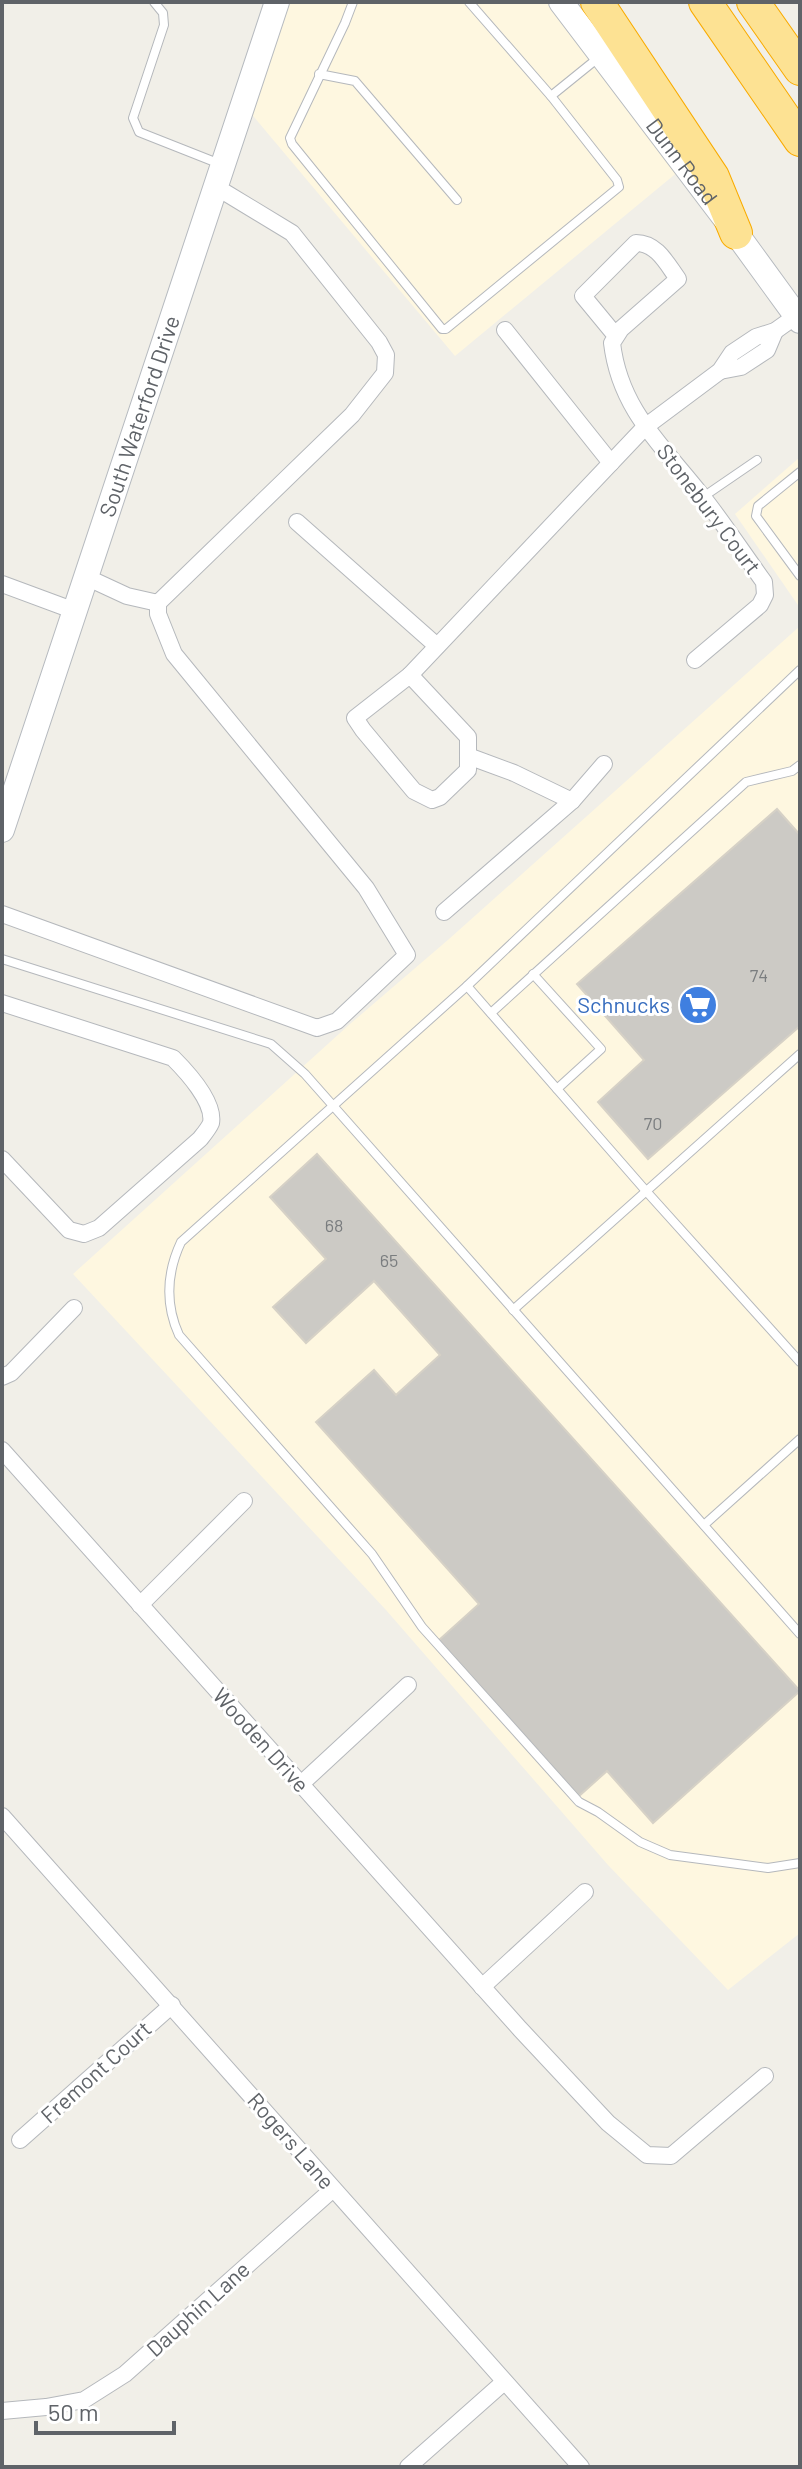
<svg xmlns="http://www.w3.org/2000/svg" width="802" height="2469" viewBox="0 0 802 2469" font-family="Barlow,sans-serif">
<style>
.commercial{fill:#fef7e0}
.building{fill:#cccac5;stroke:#d6d1c6;stroke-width:2}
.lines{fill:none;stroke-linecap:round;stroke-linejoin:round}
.lane-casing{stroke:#b5b8bc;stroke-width:10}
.street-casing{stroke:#b5b8bc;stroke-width:18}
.secondary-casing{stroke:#b6babf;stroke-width:26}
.highway-casing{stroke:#f9ab00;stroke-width:34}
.lane{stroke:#fff;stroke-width:8}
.street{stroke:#fff;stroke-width:16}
.secondary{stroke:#fff;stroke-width:24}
.highway{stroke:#fde293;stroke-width:32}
.labels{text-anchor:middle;stroke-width:6;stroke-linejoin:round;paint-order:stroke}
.number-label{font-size:18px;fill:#7a7d7f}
.street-label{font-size:22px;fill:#5f6368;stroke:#fff}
.shop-label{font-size:22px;fill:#366cbe;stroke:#fff;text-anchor:end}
</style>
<rect width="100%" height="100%" fill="#f1efe8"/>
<g class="commercial">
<path d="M277,2H561L685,166L455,356L243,104Z"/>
<path d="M800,457V608L735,514Z"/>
<path d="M800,626V1933L728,1990L608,1865L386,1610L73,1274L350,1024L449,939Z"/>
</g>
<g class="building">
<path d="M777,809L800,835V1026L648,1159L598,1102L644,1060L577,984Z"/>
<path d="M317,1154L800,1691L653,1823L607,1771L579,1796L439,1640L479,1604L316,1422L374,1370L396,1395L440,1355L374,1281L306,1343L273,1307L326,1259L270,1197Z"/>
</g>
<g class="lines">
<g class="lane-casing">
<g id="lane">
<path d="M154,2L163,13L164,25L133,118L139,132L220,164"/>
<path d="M353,2L345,23L290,138L292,144L442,329H446L619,187L617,180L551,96"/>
<path d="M469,2L551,96L598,58"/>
<path d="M319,74L355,81L457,200"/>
<path d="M800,472L758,506L756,516L800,576"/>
<path d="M703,497L757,460"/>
<path d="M800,670L467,986L181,1242C167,1272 165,1304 179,1335L372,1554L422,1627L579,1802L598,1812L640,1842L670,1855L768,1868L800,1863"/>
<path d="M2,959L271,1044L305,1074L800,1634"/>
<path d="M533,974L601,1049L557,1089"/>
<path d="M467,986L646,1191L800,1362"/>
<path d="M491,1013L746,782L792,771L800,765"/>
<path d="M513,1310L800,1054"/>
<path d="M704,1525L800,1439"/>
</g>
</g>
<g class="street-casing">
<g id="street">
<path d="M505,330L611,463"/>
<path d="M616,336L583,296L636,243C657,243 667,264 678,279L621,329L612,343C620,410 662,445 702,496C724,524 743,553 764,582L765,595L760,605L695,660"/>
<path d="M720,371L741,367L767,350L775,331"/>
<path d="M297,522L437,646"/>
<path d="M86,577L127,596L158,603L352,415L385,373L386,355L379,342L292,233L226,193L214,191"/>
<path d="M2,584L75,611"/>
<path d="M410,675L645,427L720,371L732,353L756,337L775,331L796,316"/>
<path d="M410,675L468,737V770L440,797L432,800L414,791L363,730L355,718Z"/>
<path d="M468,756L514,773L572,801"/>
<path d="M444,912L572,801L604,764"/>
<path d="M2,914L317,1028L337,1021L407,955L366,888L174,654L158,614V603"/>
<path d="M2,1003L173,1058C186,1071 215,1102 211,1123C209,1128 204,1134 200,1139L99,1228L84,1234L69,1230L2,1159"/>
<path d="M2,1377L11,1373L74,1308"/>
<path d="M2,1450L520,2029L608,2123L647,2155L671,2156L765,2076"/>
<path d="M140,1605L244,1501"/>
<path d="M301,1784L408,1685"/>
<path d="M2,1816L581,2467"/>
<path d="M482,1987L585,1892"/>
<path d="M20,2140L172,2005"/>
<path d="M2,2411L46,2407L84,2400L125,2374L333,2189"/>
<path d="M408,2467L504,2382"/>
</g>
</g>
<g class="secondary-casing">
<g id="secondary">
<path id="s1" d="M561,2L736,233L800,321"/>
<path id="s2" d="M2,830L277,2"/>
</g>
</g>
<g class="highway-casing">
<g id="highway">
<path d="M597,2L713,177L736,233"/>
<path d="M705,2L800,140"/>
<path d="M753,2L800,69"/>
</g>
</g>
<use href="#lane" class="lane"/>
<use href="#street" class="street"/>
<use href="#secondary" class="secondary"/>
<use href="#highway" class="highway"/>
</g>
<defs>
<g id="supermarket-disc" transform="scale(2)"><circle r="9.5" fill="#3f7fe0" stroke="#fff"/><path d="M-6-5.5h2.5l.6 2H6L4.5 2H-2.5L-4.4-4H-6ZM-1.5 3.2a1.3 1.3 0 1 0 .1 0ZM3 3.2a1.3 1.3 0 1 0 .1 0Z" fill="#fff"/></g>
</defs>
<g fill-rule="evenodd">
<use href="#supermarket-disc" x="698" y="1005"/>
</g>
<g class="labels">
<g class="number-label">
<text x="759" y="982">74</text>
<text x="653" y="1130">70</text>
<text x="334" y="1232">68</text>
<text x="389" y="1267">65</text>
</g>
<g class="street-label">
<text dy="8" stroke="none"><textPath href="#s1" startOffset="200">Dunn Road</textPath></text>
<text dy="8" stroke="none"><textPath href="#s2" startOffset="436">South Waterford Drive</textPath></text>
<text transform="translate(709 509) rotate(53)" y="8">Stonebury Court</text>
<text transform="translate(261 1740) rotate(48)" y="8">Wooden Drive</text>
<text transform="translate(96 2072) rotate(-42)" y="8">Fremont Court</text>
<text transform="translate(291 2141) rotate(49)" y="8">Rogers Lane</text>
<text transform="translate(198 2309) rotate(-42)" y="8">Dauphin Lane</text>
</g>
<g class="shop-label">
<text x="670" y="1013">Schnucks</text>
</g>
</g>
<rect width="802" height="2469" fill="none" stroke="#5f6368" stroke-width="8"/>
<path d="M36 2421v12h138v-12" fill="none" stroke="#5f6368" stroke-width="4"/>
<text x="48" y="2421" font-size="24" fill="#5f6368" stroke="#ffffff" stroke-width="6" paint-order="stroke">50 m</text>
</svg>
